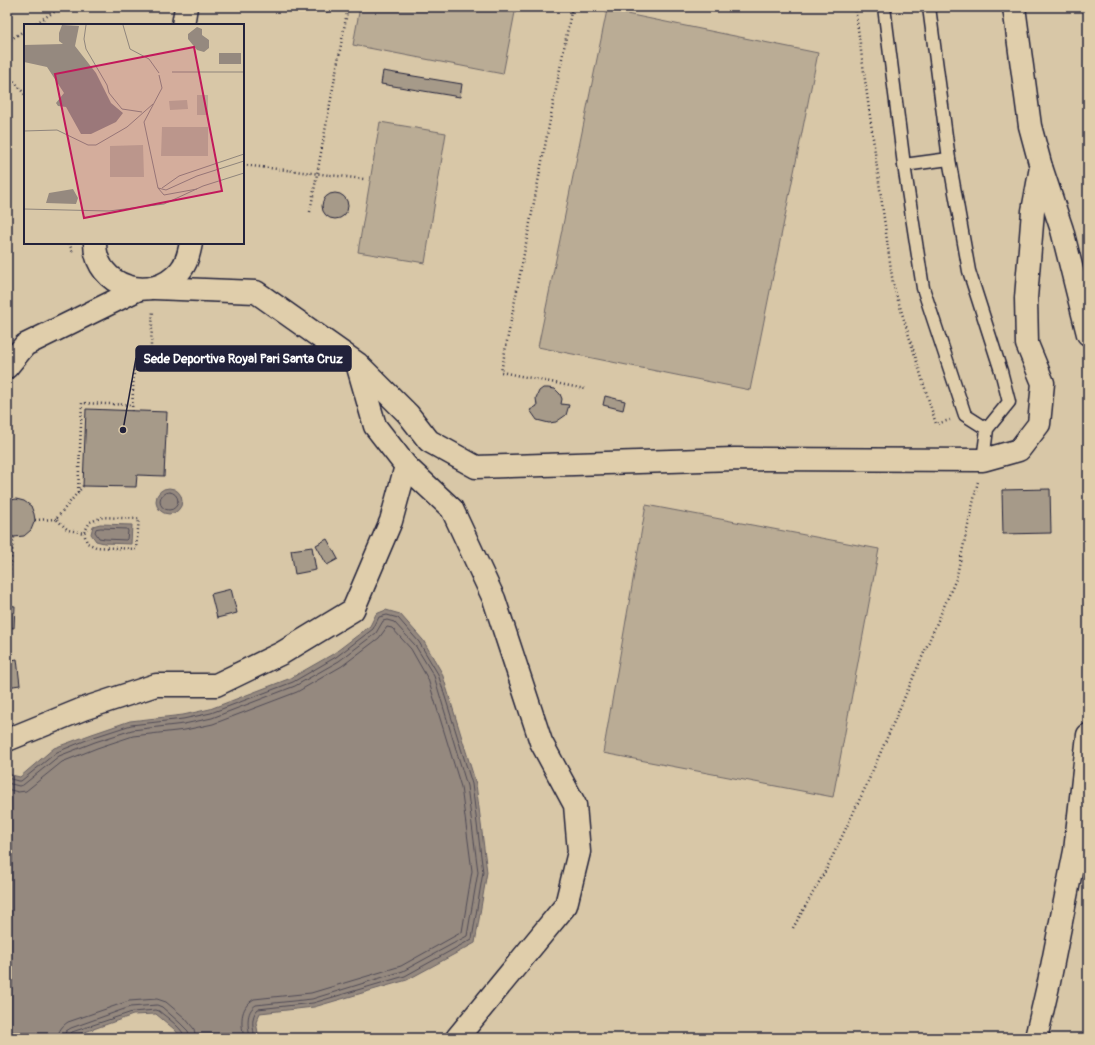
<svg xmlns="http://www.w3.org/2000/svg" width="1095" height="1045" viewBox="0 0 1095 1045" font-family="Pangolin,sans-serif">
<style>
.green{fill:#baac95;stroke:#6e6768}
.water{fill:#95897f;stroke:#676064}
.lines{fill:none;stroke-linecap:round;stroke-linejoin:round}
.shore{stroke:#504b56;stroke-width:1}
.building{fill:#a69a89;stroke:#22223b}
.lane-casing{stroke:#22223b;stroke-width:15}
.street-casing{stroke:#22223b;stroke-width:25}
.path{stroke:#22223b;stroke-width:2.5;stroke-dasharray:1 3;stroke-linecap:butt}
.lane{stroke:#e0ceab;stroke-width:12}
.street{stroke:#e0ceab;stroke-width:22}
.inset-road{fill:none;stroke:#8f857c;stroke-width:1}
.view{fill:#c2185b;fill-opacity:0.15;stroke:#c2185b;stroke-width:2}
.inset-edge{fill:none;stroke:#22223b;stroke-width:2}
.leader{fill:none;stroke:#22223b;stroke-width:1.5}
.callout-dot{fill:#22223b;stroke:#e0ceab;stroke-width:1.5}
.callout{fill:#22223b;stroke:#22223b;stroke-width:1.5}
.callout-label{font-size:13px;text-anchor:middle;font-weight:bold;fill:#fff}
</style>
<rect width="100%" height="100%" fill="#d8c7a7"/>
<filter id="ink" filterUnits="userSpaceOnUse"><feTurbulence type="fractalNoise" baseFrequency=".025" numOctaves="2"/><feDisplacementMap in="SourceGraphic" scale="8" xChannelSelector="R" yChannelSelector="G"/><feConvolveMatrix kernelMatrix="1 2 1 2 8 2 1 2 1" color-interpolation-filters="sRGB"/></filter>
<g filter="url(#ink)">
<g class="green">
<path d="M360,7H516L503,74L353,45Z"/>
<path d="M607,10L818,53L750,390L538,347Z"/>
<path d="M380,122L446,133L425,263L358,252Z"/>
<path d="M646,505L879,549L833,797L603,753Z"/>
</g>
<g class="water">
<circle cx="169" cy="501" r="13"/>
<path d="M100,524L132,525L131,544L104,543L96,541L91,534L93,526Z"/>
<path d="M386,610L400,614L423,640L442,673L476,784L487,872L475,943L407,980L314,1007L260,1013L256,1022L259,1038H182L174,1029L156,1014L133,1015L68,1038H7V774L20,777L54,748L92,734L130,721L183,715L210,709L291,678L333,654L370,626L376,614Z"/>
</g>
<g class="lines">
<g class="shore">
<circle cx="169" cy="501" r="9"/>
<path d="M101,528L127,529L128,531L127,539L126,540L105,539L99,538L95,532L96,529Z"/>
<path d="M7,778L18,781H21L57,752L94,737L131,725L183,719L211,713L293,682L336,657L373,629L379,617L387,615L398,618L419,642L438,674L472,784L483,872L472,939L405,976L313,1003L258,1009C250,1017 253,1028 255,1038"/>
<path d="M7,783L19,786L23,785L59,756L95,742L132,730L184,724L212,718L295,686L339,661L376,633L383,621L387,620L394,622L415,645L434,676L467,786L478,872L467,936L403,971L312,999L256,1005C245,1012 248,1027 250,1038"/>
<path d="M7,789L18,792L26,791L62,762L97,748L133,736L185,730L213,724L297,692L342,666L379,638L387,627L392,628L411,649L428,679L461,787L472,871L462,932L401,966L311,993L254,999C239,1008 241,1024 244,1038"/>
<path d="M58,1038C58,1031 62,1026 68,1022L129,1001L157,999L166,1002L185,1018L194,1029L196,1038"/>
<path d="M64,1038L66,1031L71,1028L130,1007L157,1005L162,1007L180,1023L188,1031L190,1038"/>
<path d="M69,1038L70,1035L72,1032L132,1012L156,1010L159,1011C166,1017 184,1029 185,1038"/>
</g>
</g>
<g class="building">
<path d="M317,7H337L334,10L326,12L318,9Z"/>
<path d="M383,71L462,84L460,97L381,84Z"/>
<circle cx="335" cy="206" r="13"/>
<path d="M543,388H548L555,389L560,394L562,399L561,404L569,405L566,415L556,422L549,423L537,420L530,410L537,406L536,398L539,391Z"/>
<path d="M605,396L625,401L623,410L603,405Z"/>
<path d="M86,409L167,412L164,476L137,475L136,487L83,486Z"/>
<path d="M1050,489L1051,533L1003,534L1002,490Z"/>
<path d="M16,499L24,501L31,506L34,514L35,520L31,530L24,536L14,537L7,535V501Z"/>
<path d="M327,539L338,559L327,565L316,545Z"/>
<path d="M312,547L316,570L295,574L291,550Z"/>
<path d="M231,589L237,613L217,618L211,594Z"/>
<path d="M7,605L15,606L14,628L7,627Z"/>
<path d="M17,659L20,685L7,687V661Z"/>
</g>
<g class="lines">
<g class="lane-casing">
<g id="lane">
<path d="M884,7L904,165L923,288L965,415L987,429"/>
<path d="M929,7L949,159L969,271L1001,371L1009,402L987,429L983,460"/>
<path d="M904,165L949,159"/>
</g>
</g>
<g class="street-casing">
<g id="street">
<path d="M1014,7L1030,126L1041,167L1062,230L1088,334"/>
<path d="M183,25L186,7"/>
<path d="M95,243C95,287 152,305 180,271C187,263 189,253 191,243"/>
<path d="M154,288L256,292L358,364L408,414L429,441L476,467L734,459L983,460L1019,450L1039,424L1043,383L1027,344L1026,298L1033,211L1041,167"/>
<path d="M7,367L25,345L139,289"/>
<path d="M358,367L375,426L406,466L452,509L494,599L541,742L575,805L579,852L566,905L457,1038"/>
<path d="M7,740L83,709L156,685H216L282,653L353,610L391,521L406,466"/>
<path d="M1036,1038L1049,982L1075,851L1088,735"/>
</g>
</g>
<g class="path">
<path d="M572,7L501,372L585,389"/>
<path d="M855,7L893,284L936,424L950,420"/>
<path d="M33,25L62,7"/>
<path d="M7,42L25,30"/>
<path d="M7,77L15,82L25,95"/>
<path d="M243,165L364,179"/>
<path d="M310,212L348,7"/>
<path d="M69,243L73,253"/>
<path d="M132,411L134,369L150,362L153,310"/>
<path d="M83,486L56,519L68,530L84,533L90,522L103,517L139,519L136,549L96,547L87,543L84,533"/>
<path d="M78,492L82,403L133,405"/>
<path d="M35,520L56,519"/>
<path d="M7,590L14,537"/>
<path d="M793,928L827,868L866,786L956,579L978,481"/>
</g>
<use href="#lane" class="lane"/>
<use href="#street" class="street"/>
</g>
</g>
<g transform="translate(24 24)">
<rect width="220" height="220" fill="#d8c7a7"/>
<path d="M173,71H184V91H173ZM163,76L164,85L146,86L145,77ZM138,103H184V132H137ZM119,121L120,153H86V122Z" fill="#baac95"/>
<path d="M38,1L55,2L51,22L72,49L87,79L99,89L92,98L67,110H57L42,83L34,82L32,79L40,69L23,43L0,38V21L39,20L35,17V9ZM173,3L178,5V11L185,16V24L180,28L173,26L164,15V10ZM195,29H217V40H195ZM49,165L54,174L52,180L22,179L25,169Z" fill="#95897f"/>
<path class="inset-road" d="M62,1L60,15L62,25L83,61L85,69L98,85L118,88M99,1L106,25L125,35L135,49M148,48H220M135,51L138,64L120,98L134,164L140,171L173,165M0,107L33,106L64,121H72L103,103L129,80M134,164L142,166L173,152L220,137M138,164L155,152L220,130M0,185L85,187L140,180L179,162L220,149"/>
<path class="view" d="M170,23L198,167L60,194L31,50Z"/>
<rect width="220" height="220" class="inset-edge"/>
</g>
<path class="leader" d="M123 430L136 358"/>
<circle class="callout-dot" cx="123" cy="430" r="4"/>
<rect class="callout" x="136" y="346" width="215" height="25" rx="4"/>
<g class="callout-label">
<text x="243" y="363">Sede Deportiva Royal Pari Santa Cruz</text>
</g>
<rect width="1095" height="1045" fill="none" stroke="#e0ceab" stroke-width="24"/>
<rect x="12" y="12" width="1071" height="1021" fill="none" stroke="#22223b" stroke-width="1.5" filter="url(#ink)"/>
</svg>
